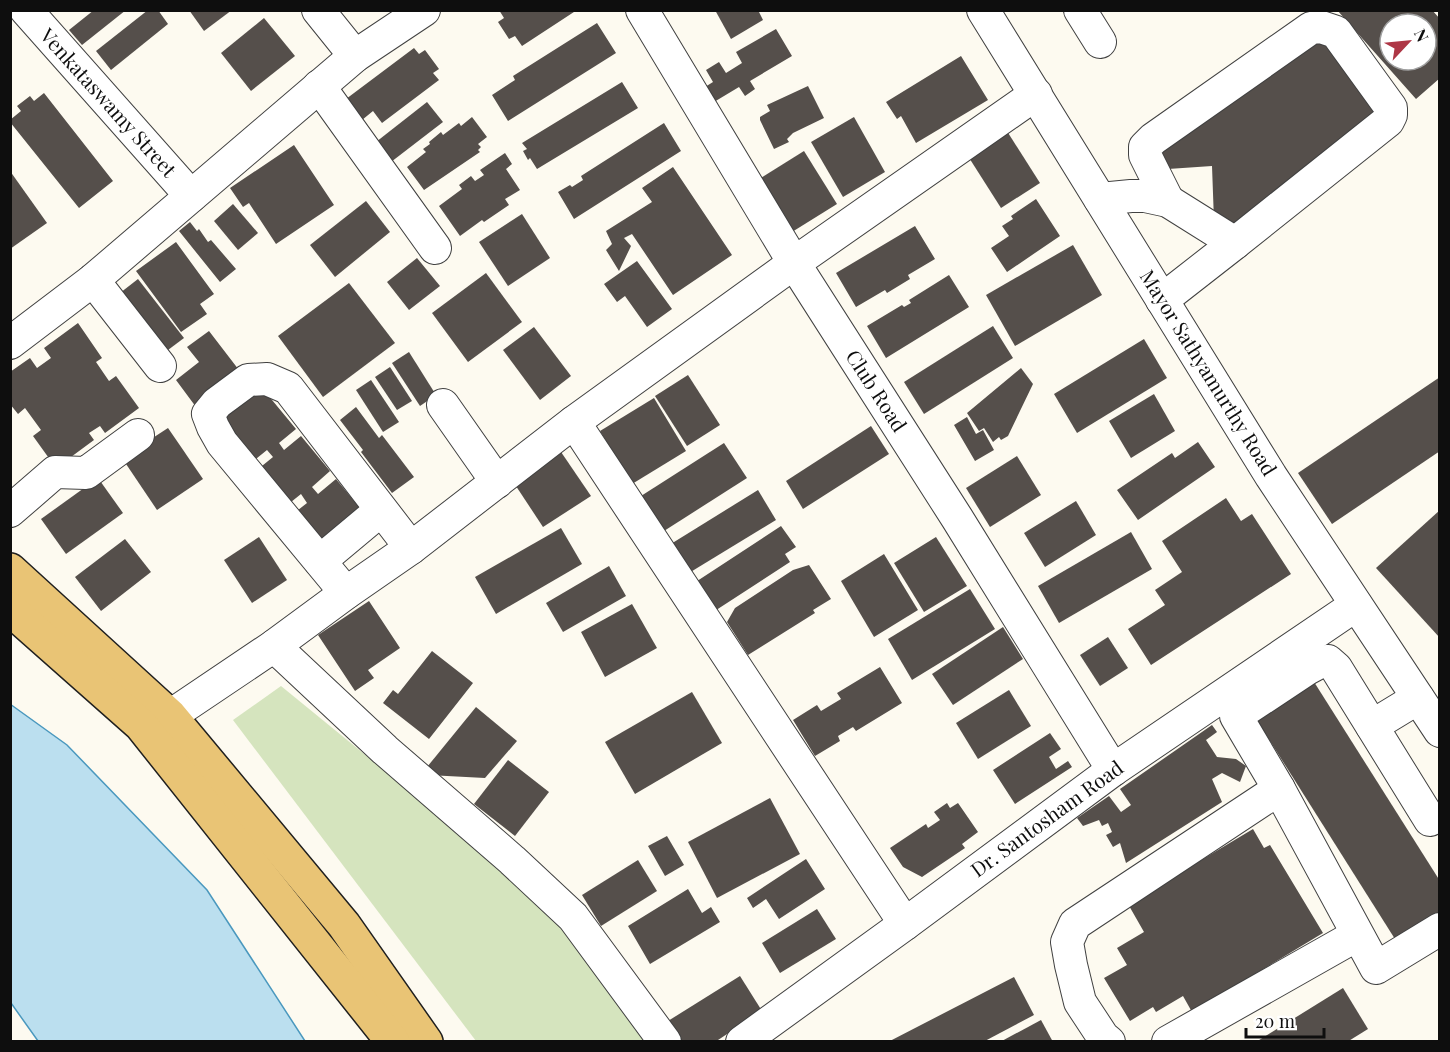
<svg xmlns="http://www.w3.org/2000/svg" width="1450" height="1052" viewBox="0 0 1450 1052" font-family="'Playfair Display',serif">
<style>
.green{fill:#d5e4be}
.water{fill:#bbdfef;stroke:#4a98be;stroke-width:1.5}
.building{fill:#554f4b;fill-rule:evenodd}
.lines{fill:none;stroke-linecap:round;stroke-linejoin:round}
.minor-casing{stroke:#414141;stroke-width:34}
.major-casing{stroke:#1f1f1f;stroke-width:36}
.minor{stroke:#fff;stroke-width:32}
.major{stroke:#e9c475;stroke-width:33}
.labels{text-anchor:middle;stroke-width:6;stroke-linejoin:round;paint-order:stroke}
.street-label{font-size:20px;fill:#0e0e0e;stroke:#fff}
</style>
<rect width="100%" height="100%" fill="#fdfaf0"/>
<path class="green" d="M281,686L581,931L654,1041H476L233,720Z"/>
<path class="water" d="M10,704L67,745L207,890L305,1041H38L11,1003Z"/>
<g class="building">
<path d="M94,10H126L82,45L69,30Z"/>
<path d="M148,10H158L168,24L111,70L96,51Z"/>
<path d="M189,10H232L204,31Z"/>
<path d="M499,10H577L522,46L515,36L509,39L498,22L504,18Z"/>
<path d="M715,10H758L763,20L731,39Z"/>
<path d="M1337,10H1432L1440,19V78L1416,99ZM1390,24H1426V60H1390Z"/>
<path d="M264,18L295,56L251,91L221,53Z"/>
<path d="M597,23L616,53L508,121L492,95L515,80L513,76Z"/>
<path d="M776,29L792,56L750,81L755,89L745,96L739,87L714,102L705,87L713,82L706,70L719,62L726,73L742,63L736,52Z"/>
<path d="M1312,34L1332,41L1381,122L1233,227L1214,221L1212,166L1168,169L1156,155Z"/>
<path d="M414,48L419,54L425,50L439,69L433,73L439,80L382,123L373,111L362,120L346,99Z"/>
<path d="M961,56L988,100L916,143L901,116L897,119L886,102Z"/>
<path d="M622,82L638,108L537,169L530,158L528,160L523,151L527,149L522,143Z"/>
<path d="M808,86L824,118L793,133L787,139L789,142L774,149L760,120V117L770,111L767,105Z"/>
<path d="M44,93L113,181L79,208L10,122V120L21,111L17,106L30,96L34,101Z"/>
<path d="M427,102L443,122L391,162L376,142Z"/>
<path d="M472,117L487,137L478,144L481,147L478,150L480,152L424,190L407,167L426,152L423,149L430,144L429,142L441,132L443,135L459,123L461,126Z"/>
<path d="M854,117L885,172L843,197L811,142Z"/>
<path d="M664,123L681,151L574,219L558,192L570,185L572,187L583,180L581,176Z"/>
<path d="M1005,128L1040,183L1001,208L966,153Z"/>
<path d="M294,145L334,205L276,244L249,203L243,207L230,188Z"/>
<path d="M804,151L837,204L792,232L759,179Z"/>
<path d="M505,153L512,164L506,169L520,190L505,199L509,205L484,222L482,220L460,236L439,206L462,189L459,185L471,176L475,181L484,175L480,170Z"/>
<path d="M673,167L732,255L673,295L632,234L624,238L631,246L619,271L606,250L612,244L606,231L652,202L642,188Z"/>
<path d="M10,171L47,223L10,249Z"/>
<path d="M1036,199L1060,236L1007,272L991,248L1009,236L1002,226L1013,219L1011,216Z"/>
<path d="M366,201L390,232L335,277L310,245Z"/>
<path d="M233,204L258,233L238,250L214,221Z"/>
<path d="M522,214L550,258L508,286L479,242Z"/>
<path d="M190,222L197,231L199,229L208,242L211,240L236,269L220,282L179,231Z"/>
<path d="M915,226L935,259L908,275L910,279L887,293L885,290L856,307L836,273Z"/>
<path d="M176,242L214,294L200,304L207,314L181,332L136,271Z"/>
<path d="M1073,245L1102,295L1015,346L986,295Z"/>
<path d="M417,258L440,286L409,310L387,282Z"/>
<path d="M637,261L672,309L647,327L625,296L617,302L604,284Z"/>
<path d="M486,273L522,322L468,362L432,313Z"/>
<path d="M949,275L969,307L886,358L867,326L902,305L904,307L911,303L909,300Z"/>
<path d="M138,279L184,338L156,359L111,300Z"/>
<path d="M349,283L395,343L323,397L278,336Z"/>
<path d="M78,323L102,358L96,362L109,381L116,376L139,408L105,433L100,426L89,433L94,440L56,468L33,436L41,430L25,408L18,414L10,404V372L30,358L37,368L51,358L44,348Z"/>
<path d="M993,326L1013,358L924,414L904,382Z"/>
<path d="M534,327L571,376L540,400L503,350Z"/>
<path d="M209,331L242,374L196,407L176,380L199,362L187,347Z"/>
<path d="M1144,339L1167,378L1077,433L1054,394Z"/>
<path d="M409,352L436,395L420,406L392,363Z"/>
<path d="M390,367L412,401L397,410L375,377Z"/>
<path d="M1021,368L1033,384L1008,436L1001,440L999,437L993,442L984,428L979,431L967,413Z"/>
<path d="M688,375L720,425L687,446L655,396Z"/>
<path d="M1440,377V451L1332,524L1298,473Z"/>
<path d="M371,380L399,422L383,432L356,390Z"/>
<path d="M258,383L296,429L279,443L284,450L301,436L330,471L312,487L318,494L336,479L364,513L320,547L293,514L307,503L301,494L286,506L257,470L273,457L267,450L251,463L215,418Z"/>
<path d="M1154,394L1175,431L1131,458L1109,421Z"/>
<path d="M654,398L686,451L632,484L600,431Z"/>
<path d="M356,407L379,438L382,435L414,477L392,493L361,452L363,450L340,420Z"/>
<path d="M967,417L976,434L983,430L994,450L975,461L954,425Z"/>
<path d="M871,426L889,454L803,509L786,481Z"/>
<path d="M168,428L203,479L157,510L122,458Z"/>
<path d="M1198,442L1215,467L1138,520L1117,490L1172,453L1175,458Z"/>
<path d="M724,443L747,478L664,531L641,496Z"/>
<path d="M559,449L591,496L543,527L512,480Z"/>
<path d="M1017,456L1041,495L990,527L966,488Z"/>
<path d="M98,478L123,513L66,554L41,519Z"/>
<path d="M758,490L776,520L684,576L666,547Z"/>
<path d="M1226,498L1241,521L1252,514L1291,574L1151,665L1128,629L1165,605L1155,590L1182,572L1162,541Z"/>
<path d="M1076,501L1096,535L1045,567L1024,533Z"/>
<path d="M1440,510V638L1376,568Z"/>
<path d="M781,526L796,547L785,554L790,562L707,616L688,587Z"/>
<path d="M561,528L582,564L496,614L475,577Z"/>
<path d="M1131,532L1152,569L1059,623L1038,586Z"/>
<path d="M259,537L287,580L252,603L224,560Z"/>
<path d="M936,537L967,586L924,612L894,563Z"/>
<path d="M125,539L151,572L101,611L75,577Z"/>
<path d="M884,554L918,610L874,637L841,581Z"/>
<path d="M809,565L831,599L813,610L815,613L748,655L727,622L735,608L793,570Z"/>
<path d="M609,566L626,596L563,632L546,603Z"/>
<path d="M970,589L995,629L912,680L888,639Z"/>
<path d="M369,601L400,648L368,670L374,678L355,691L318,635Z"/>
<path d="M632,604L657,648L605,677L581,632Z"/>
<path d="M1003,627L1023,659L953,705L932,674Z"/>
<path d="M1108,637L1128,668L1100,686L1080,655Z"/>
<path d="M432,651L473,683L429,739L383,703L393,690L398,694Z"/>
<path d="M880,667L902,703L856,731L853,727L838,736L840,741L815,756L793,720L817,705L821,711L841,699L837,693Z"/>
<path d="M1309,674L1440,881V922L1400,947L1251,711Z"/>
<path d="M1009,690L1031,726L978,759L956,723Z"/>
<path d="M692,692L722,743L635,794L605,742Z"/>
<path d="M476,707L517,741L485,778L428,775L423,772Z"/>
<path d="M1212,725L1217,732L1206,740L1217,757L1236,759L1246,766L1240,782L1222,773L1212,779L1222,802L1126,863L1120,843L1113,847L1106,835L1112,832L1108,823L1102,826L1099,820L1083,826L1077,818L1109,796L1121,812L1131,805L1120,789Z"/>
<path d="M1050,733L1061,749L1049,757L1056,769L1068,761L1072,767L1015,804L993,770Z"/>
<path d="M508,760L549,792L515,836L474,804Z"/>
<path d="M770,798L800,854L717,898L688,842Z"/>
<path d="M947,803L950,808L958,803L978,832L962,844L965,848L922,877L903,867L890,848L926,824L928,828L940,820L934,812Z"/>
<path d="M1253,829L1264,848L1270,845L1323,933L1192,1012L1183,996L1156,1012L1153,1007L1130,1021L1104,978L1127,965L1117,948L1144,932L1128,904Z"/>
<path d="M667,836L684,865L665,876L648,846Z"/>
<path d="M806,859L825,889L779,919L766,899L753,908L747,898Z"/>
<path d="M638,860L657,891L601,926L582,895Z"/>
<path d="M688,889L702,913L711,907L720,922L650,964L628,926Z"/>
<path d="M817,909L836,939L780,973L762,943Z"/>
<path d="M740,976L762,1011L715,1042H681L668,1021Z"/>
<path d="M1014,977L1034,1015L983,1042H888Z"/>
<path d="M1343,988L1368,1029L1347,1042H1256Z"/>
<path d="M1041,1020L1053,1042H1000Z"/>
</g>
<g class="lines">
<g class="minor-casing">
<g id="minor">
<path d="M26,10L191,196"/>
<path d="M318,10L355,56"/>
<path d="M642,10L794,263L957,518L1113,770"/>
<path d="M983,10L1271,476L1440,731"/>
<path d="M1080,10L1100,42"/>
<path d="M319,86L435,248"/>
<path d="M1100,199L1131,196H1145L1168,201L1235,243"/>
<path d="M93,280L160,366"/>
<path d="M1162,300L1235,243L1388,121L1391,115V108L1336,32L1321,27L1311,28L1153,139L1145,147V155L1168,201"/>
<path d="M10,343L93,280L355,56L424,10"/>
<path d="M443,405L497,482"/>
<path d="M574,422L905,924"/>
<path d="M10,511L55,472L86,473L138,435"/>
<path d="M320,561L381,510"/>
<path d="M346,593L222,443L213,427L208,414L217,403L248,380L267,379L288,388L411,548"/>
<path d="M274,646L385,750L512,860L573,917L665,1042"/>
<path d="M144,724L170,716L274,646L346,593L411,548L574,422L794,263L1036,94"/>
<path d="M1372,726L1418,698"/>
<path d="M1279,789L1236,716L1307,669L1320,662L1328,661L1336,668L1430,820"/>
<path d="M742,1042L905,924L1113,770L1356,605"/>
<path d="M1109,1042L1103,1037L1080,1002L1071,965L1067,942L1075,924L1279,789L1376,968L1440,929"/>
<path d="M1168,1042L1357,935"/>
</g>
</g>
<g class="major-casing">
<g id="major">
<path d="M10,570L170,716L344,925L426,1042"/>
<path d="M10,609L141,725L393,1042"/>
</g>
</g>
<use href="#minor" class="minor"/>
<use href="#major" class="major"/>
</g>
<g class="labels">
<g class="street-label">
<text transform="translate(108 103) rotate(48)" y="7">Venkataswamy Street</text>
<text transform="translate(1208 373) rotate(58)" y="7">Mayor Sathyamurthy Road</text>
<text transform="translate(876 391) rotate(57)" y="7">Club Road</text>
<text transform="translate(1047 819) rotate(-36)" y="7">Dr. Santosham Road</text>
</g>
</g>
<rect width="1450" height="1052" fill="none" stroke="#0e0e0e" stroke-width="24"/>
<g transform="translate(1408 42) rotate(64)"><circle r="28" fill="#ffffff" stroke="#9f9f9f" stroke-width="1.5"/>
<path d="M0-4.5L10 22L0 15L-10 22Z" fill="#ae3645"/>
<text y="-9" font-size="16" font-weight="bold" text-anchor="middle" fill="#0e0e0e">N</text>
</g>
<path d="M1246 1028v9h78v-9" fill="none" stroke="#0e0e0e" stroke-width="3"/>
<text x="1255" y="1028" font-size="18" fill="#0e0e0e" stroke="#ffffff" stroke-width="4.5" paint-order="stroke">20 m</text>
</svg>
